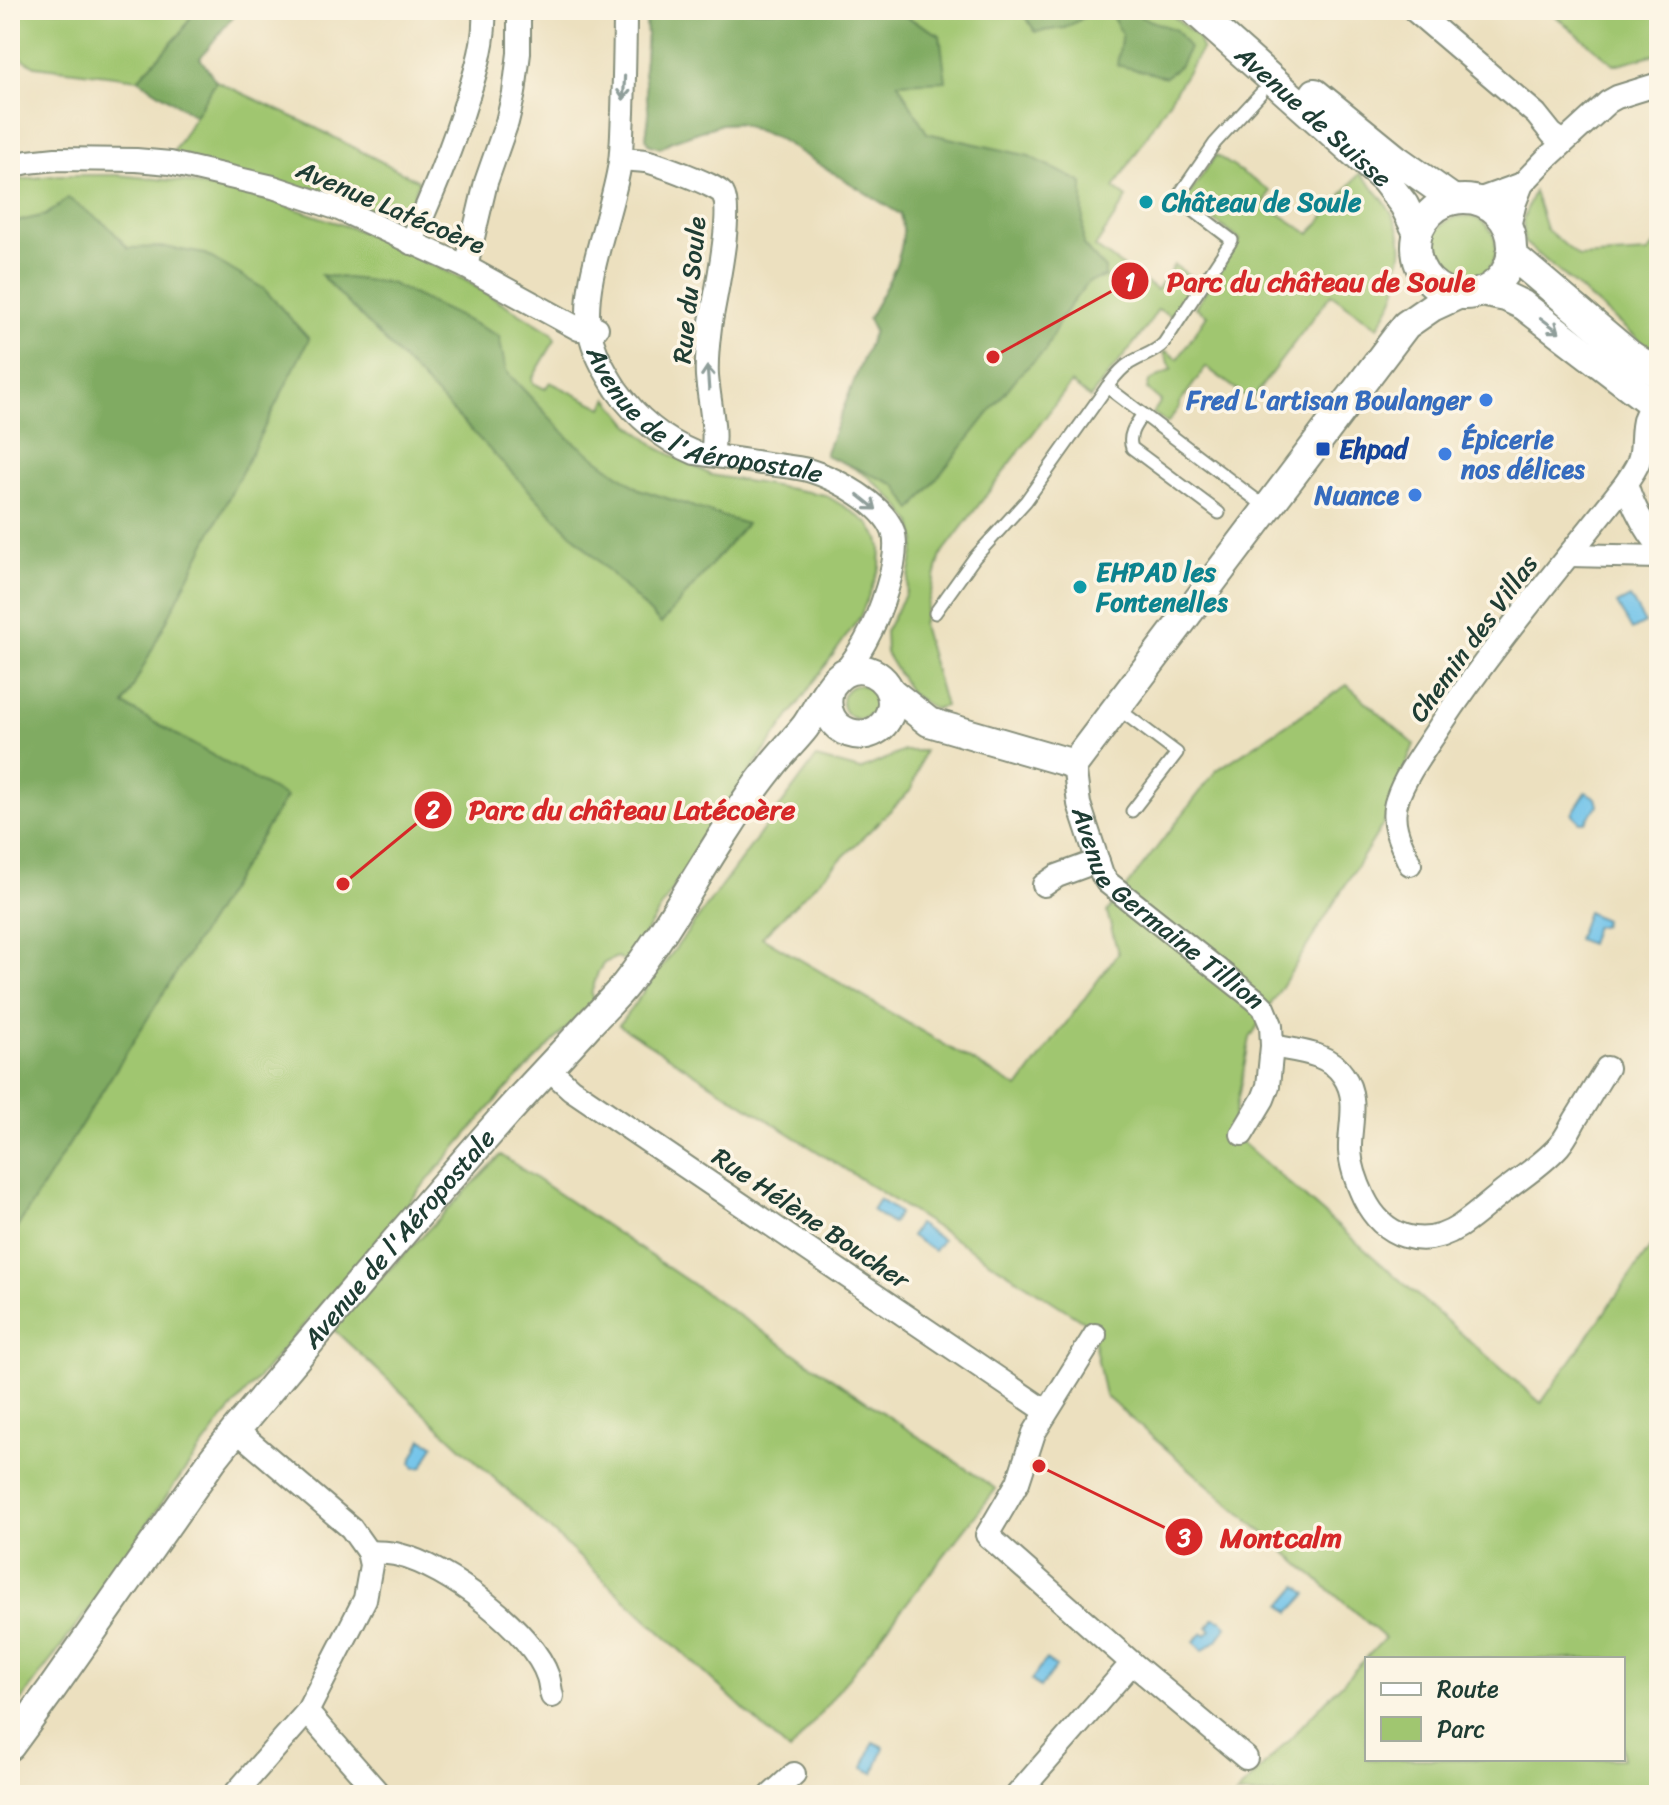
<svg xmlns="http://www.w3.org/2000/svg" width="1669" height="1805" viewBox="0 0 1669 1805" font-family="Sriracha,sans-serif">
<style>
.green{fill:#a0c670;stroke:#608252;stroke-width:2;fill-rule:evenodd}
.forest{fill:#80ab62;stroke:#50744b;stroke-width:2}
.water{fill:#6ec2ea;stroke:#46808f;stroke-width:2}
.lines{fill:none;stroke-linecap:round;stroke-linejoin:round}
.service-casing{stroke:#868e7a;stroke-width:15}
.minor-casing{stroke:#868e7a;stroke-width:26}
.tertiary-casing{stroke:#868e7a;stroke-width:32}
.service{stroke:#fff;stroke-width:11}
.minor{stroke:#fff;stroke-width:22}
.tertiary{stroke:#fff;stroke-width:28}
.oneway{stroke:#8f9e9a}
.culture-dot{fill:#0f9aa8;stroke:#fcf5e5;stroke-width:3}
.shop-dot{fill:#3f7fe0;stroke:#fcf5e5;stroke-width:3}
.transit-dot{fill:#1a4fb4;stroke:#fcf5e5;stroke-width:3}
.labels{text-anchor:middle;stroke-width:7;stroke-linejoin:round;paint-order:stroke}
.street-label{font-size:26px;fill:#1f3d34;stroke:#fcf5e5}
.culture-label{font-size:26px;font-weight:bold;fill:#0d838f;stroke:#fcf5e5;text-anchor:start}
.shop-label{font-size:26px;font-weight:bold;fill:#366cbe;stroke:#fcf5e5;text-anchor:end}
.transit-label{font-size:26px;font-weight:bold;fill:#164399;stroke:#fcf5e5;text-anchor:start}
.leader{fill:none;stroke:#d62828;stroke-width:3}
.callout-dot{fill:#d62828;stroke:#fcf5e5;stroke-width:3}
.mark-label{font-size:24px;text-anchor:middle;font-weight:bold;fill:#fff}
.callout-label{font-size:28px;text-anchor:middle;font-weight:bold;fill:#d62828;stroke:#fcf5e5;stroke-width:7;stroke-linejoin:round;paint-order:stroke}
</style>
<rect width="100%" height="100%" fill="#fcf5e5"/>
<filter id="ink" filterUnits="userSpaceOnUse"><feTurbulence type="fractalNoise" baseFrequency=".0125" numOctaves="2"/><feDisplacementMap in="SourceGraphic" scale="16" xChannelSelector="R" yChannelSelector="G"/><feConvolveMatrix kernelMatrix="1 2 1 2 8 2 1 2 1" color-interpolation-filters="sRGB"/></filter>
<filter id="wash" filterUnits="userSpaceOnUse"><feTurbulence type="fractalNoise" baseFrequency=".006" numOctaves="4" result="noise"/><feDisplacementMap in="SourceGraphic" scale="32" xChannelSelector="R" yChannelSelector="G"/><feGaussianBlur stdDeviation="1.8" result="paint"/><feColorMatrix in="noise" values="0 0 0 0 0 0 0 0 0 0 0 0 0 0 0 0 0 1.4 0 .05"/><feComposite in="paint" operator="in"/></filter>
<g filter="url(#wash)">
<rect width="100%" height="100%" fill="#ece0bf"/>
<g class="green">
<path d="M10,10H195L181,33L138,79L35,66L10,51Z"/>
<path d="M645,10H1166L1198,38L1202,49L1114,188L1127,198L1095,247L1157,290L1174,265L1197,281L1171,316L1158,309L1144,331L1090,398L1071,383L941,555L922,625L945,706L934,709L911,694L886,653L885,632L906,593L916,541L912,523L897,503L870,478L840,460L825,455L874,331L868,319C882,293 902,264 903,233C904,227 901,220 900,214L777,138L738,123L721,124L672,141L660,148L648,144L646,138L649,116L644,71L647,34Z"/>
<path d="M1548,10H1659V53L1615,65Z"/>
<path d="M216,81L308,124L419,181L400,231L171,156Z"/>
<path d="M1216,155L1270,191L1264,204L1310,234L1360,173C1381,196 1405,221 1401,255C1400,260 1398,263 1397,267C1396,272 1398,276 1398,280C1397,297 1386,312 1378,327L1331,294L1251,400L1206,367L1179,404L1180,406L1167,423L1153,413L1161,401L1147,389L1149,382L1172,369L1164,353L1166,351L1178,359L1207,315L1195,307L1240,240L1186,199Z"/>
<path d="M60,175H118L185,182L273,201L357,230L463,279L552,333L555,340L532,379L533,383L545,389L550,382L603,408L608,398L629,424L658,448L711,475L825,495L850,510L869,524L879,539L881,548L880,567L860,617L722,811L627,962L617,957L604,963L598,972L591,994L594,1000L500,1096L223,1419L175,1484L93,1604L10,1715V181Z"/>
<path d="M1534,191L1546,229L1579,257L1648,253L1659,239V357L1524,242L1523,219Z"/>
<circle cx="1464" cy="248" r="32"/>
<path d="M1347,685L1414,744L1385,821L1250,1038L1231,1133L1541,1403L1659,1235V1795H1236L1385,1638L1105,1396L1091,1326L619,1025L816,758L860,770L904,751H924L911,790L762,937L1018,1088L1118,953L1107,912L1217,770ZM1367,1659H1623V1759H1367Z"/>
<circle cx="859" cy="702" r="17"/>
<path d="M501,1155L996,1489L790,1752L332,1328Z"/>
</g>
<g class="forest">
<path d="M195,10H238L200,58L216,81L195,116L138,79L181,33Z"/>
<path d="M645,10H894L940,35L946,81L898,83L927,133L1029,156L1083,183V245L1105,269V277L1088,282L1062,316L1045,351L1019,375L912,510L896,485L825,455L874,331L868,319C882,293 902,264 903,233C904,227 901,220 900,214L777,138L738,123L721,124L672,141L660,148L648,144L646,138L649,116L644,71L647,34Z"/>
<path d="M1033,10H1136L1141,17L1176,30L1189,48L1180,65L1166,77L1117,65L1122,34L1109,11L1093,12L1065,28L1035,32L1025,15Z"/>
<path d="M68,198L109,227L128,248L165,247L205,254L264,289L309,339L124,705L286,797L10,1239V672L16,669L10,663V223L46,215Z"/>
<path d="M321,275L390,283L499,336L506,371L570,439L639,489L746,524L661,624L549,511Z"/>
</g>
<g class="water">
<path d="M1630,597L1645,623L1632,630L1617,604Z"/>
<path d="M1586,792L1596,798L1598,805L1585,822H1580L1572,814Z"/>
<path d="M1587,912L1604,920L1602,926H1595L1589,944L1577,939Z"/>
<path d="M879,1199L899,1213L892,1224L872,1210Z"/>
<path d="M918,1224L942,1240L934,1251L911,1236Z"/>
<path d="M422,1439L434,1445L423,1467L415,1468L411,1462Z"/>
<path d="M1298,1586L1307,1594L1290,1612L1282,1605Z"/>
<path d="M1214,1618L1223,1621L1227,1626L1217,1640L1202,1651L1194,1641L1203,1633L1206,1635L1211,1630L1208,1627Z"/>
<path d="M1046,1660L1056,1667L1040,1688L1031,1680Z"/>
<path d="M873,1742L884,1747L874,1773L863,1768Z"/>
</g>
</g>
<g filter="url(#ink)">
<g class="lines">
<g class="service-casing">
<g id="service">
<path d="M1107,387C1114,378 1120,369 1130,363C1141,356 1155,353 1164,343L1232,240L1177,198L1215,143L1261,93"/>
<path d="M1143,414C1136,424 1127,435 1132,448L1219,513"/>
<path d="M935,613L975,557L1026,501L1107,387L1267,508"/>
<path d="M1117,708L1177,753L1132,811"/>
</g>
</g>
<g class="minor-casing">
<g id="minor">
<path id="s1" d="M625,10C625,45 624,79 623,113C622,129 622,146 620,162C613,213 582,279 589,328C593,351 604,370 616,389C636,417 664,440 695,453C720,457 744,460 768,464C782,466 797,467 811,471C837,479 883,504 893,531C902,557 878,619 865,642C859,653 851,663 844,673"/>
<path d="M1414,10L1536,114L1552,134L1563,142"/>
<path d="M621,159C629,160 637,160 645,161C656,163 719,186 723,194C734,213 714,302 710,327C708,343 706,360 707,376C709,403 717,429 712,455"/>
<path d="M10,166L28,162L56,159L136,160L170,163L273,187L339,209L466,267L579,329L597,328"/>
<path d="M1475,201L1522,184"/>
<path d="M1508,230L1515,202L1522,184L1547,158L1608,102L1617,97L1659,84"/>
<path d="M411,243C432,195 453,146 468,96C477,68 486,39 484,10"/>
<path d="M466,267L486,182L507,122L514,93L519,53V10"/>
<path d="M1626,483C1633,507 1643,526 1659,546"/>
<path d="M1569,555L1659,557"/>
<path id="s2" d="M1074,764L1079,804L1102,874L1107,882L1256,1000L1264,1008L1271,1025L1272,1046L1268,1086L1263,1099L1242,1134"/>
<path d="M1410,864C1401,844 1389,822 1397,800C1405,775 1426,748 1440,726C1496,641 1563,564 1626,483C1630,476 1637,468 1639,460C1646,443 1635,413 1659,401"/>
<path d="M1044,885L1057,876L1098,861"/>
<path d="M1272,1046C1297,1051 1328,1052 1343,1075C1360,1099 1349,1125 1350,1151C1351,1168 1357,1183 1364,1198C1383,1237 1422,1251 1460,1226C1475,1216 1489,1203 1503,1192C1522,1177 1543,1164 1559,1146C1566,1138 1570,1129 1575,1120C1586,1103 1596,1085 1607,1068"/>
<path d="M548,1068L571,1089L1046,1411"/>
<path d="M368,1552C378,1553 389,1552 399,1555C446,1566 533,1631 548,1677C550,1683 550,1690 552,1696"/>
<path d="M1132,1663L1246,1758"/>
<path d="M307,1712L380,1795"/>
<path d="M234,1795L307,1712L365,1599L371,1565L368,1552L351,1528L236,1430"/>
<path d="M771,1795L794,1774"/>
<path d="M1017,1795L1132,1663L987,1535L1018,1482L1034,1433L1095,1335"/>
</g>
</g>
<g class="tertiary-casing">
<g id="tertiary">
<path id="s3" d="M1194,10L1385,180L1404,205L1418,233"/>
<path d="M1315,93L1396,159L1454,200"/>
<circle cx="1464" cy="247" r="48"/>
<path d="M1511,254L1629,354L1659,374"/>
<path d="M1481,292L1506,297L1523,305L1659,409"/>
<path d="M890,691L929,722L1074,764L1406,325L1432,307L1458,295"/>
<path id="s4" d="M10,1746L51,1690L213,1459L236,1430C325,1323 415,1217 507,1113C534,1083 562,1054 589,1024C601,1011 615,998 626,984C663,936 692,883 725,832C739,810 754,788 770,768C781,753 794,741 805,727C816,712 828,682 844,673C869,659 900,686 890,713C875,752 817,734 829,691"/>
</g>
</g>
<use href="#service" class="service"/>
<use href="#minor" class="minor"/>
<use href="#tertiary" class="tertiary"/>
</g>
<defs><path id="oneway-shaft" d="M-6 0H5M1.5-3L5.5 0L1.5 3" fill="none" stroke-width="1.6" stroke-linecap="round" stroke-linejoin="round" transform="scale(2)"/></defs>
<g class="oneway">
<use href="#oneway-shaft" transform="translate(624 88) rotate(93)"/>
<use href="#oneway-shaft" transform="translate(1550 325) rotate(37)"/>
<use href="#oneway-shaft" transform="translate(708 378) rotate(-94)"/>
<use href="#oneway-shaft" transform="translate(867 502) rotate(39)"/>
</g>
</g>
<g class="culture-dot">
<circle cx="1146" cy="202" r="8"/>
<circle cx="1080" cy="587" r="8"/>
</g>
<g class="shop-dot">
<circle cx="1486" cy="400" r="8"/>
<circle cx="1445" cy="454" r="8"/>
<circle cx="1415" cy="495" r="8"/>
</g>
<rect class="transit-dot" x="1315" y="441" width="16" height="16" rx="4"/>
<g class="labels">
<g class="street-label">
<text dy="9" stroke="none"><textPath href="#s3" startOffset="160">Avenue de Suisse</textPath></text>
<text transform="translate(391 207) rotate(23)" y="9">Avenue Latécoère</text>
<text transform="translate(689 290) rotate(-84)" y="9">Rue du Soule</text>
<text dy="9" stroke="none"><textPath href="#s1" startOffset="482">Avenue de l'Aéropostale</textPath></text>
<text transform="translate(1473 638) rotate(-54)" y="9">Chemin des Villas</text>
<text dy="9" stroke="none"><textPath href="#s2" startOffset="182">Avenue Germaine Tillion</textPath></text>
<text transform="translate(811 1218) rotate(34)" y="9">Rue Hélène Boucher</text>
<text dy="9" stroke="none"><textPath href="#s4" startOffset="640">Avenue de l'Aéropostale</textPath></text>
</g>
<g class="culture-label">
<text x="1162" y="211">Château de Soule</text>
<text x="1096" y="581">EHPAD les<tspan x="1096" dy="30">Fontenelles</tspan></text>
</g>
<g class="shop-label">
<text x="1470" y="409">Fred L'artisan Boulanger</text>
<text x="1461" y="448" text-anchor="start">Épicerie<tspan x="1461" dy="30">nos délices</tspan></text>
<text x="1399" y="504">Nuance</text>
</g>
<g class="transit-label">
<text x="1339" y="458">Ehpad</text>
</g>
</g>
<path class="leader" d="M993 357L1130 281M343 884L433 810M1039 1466L1184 1537"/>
<g class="callout-dot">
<circle cx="993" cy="357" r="8"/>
<circle cx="343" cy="884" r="8"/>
<circle cx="1039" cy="1466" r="8"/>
<circle cx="1130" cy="281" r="20"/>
<circle cx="433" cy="810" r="20"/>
<circle cx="1184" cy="1537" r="20"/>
</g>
<g class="mark-label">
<text x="1130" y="290">1</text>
<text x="433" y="818">2</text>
<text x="1184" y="1546">3</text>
</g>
<g class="callout-label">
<text x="1321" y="291">Parc du château de Soule</text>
<text x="632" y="819">Parc du château Latécoère</text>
<text x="1281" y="1547">Montcalm</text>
</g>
<rect width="1669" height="1805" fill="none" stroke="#fcf5e5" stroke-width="40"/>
<rect x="1365" y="1657" width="260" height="104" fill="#fcf5e5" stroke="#a4ab9e" stroke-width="2"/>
<rect x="1381" y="1683" width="40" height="12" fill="#ffffff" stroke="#a4ab9e" stroke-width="2"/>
<text x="1437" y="1697" font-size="24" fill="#1f3d34">Route</text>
<rect x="1381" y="1717" width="40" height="24" fill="#a0c670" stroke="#a4ab9e" stroke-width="2"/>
<text x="1437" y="1737" font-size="24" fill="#1f3d34">Parc</text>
</svg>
